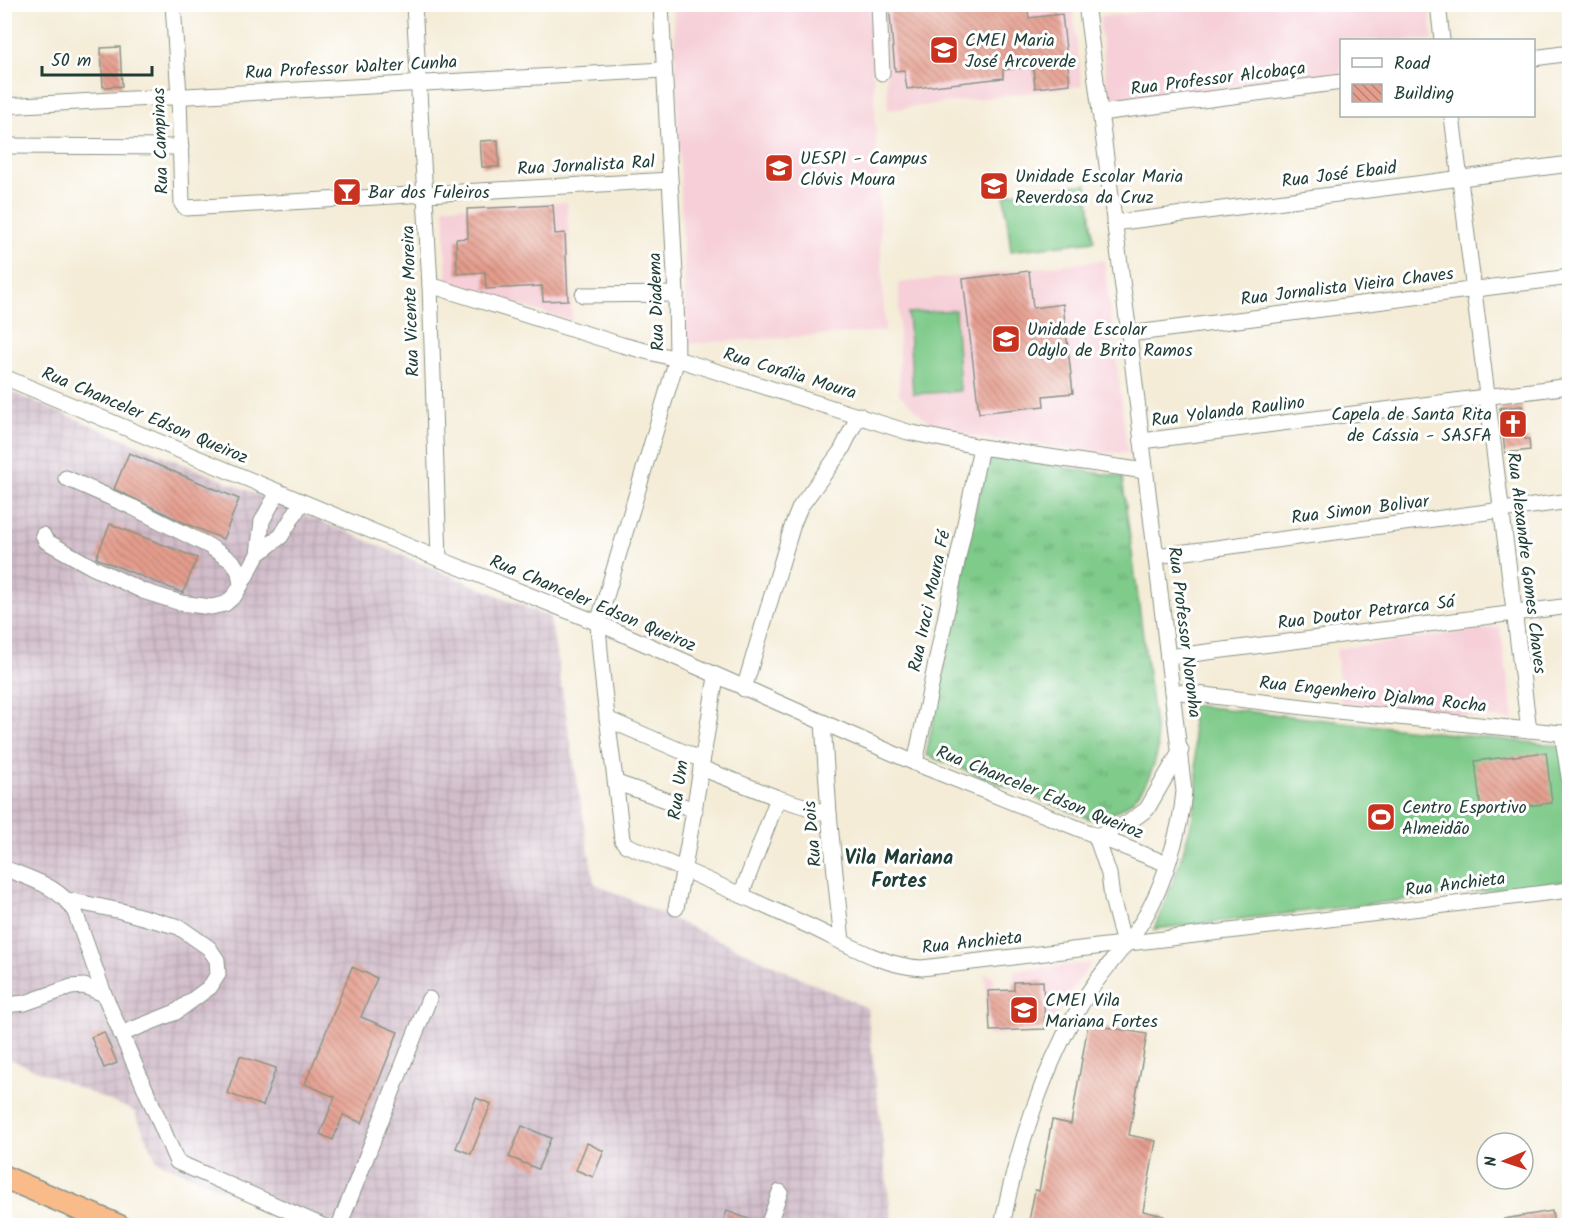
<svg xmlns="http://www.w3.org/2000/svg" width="1574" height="1230" viewBox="0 0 1574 1230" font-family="Kalam,sans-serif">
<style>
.built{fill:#f6cfd8}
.industrial{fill:url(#industrial-grid)}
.grass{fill:url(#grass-tufts);stroke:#4f845f;stroke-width:1.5}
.pitch{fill:#7fcb8a;stroke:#4f845f;stroke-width:1.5}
.building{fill:url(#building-back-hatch)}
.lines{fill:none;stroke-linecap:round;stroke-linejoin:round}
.minor-casing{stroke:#8a9486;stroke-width:17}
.highway-casing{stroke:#8a9486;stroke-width:25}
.minor{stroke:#fff;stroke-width:15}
.highway{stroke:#fabb8b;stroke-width:22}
.labels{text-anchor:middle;stroke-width:6;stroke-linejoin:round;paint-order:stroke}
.poi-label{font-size:18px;fill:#1f3d34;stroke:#fff;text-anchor:start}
.street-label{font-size:18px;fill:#1f3d34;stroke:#fff}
.neighbourhood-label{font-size:20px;font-weight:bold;fill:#1f3d34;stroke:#fff}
</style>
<defs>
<pattern id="industrial-grid" width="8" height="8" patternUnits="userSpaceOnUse" patternTransform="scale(1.5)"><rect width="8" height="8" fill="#d1bdca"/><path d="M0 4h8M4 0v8" fill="none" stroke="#b3a3ae"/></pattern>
<pattern id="grass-tufts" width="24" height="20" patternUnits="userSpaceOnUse" patternTransform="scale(1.5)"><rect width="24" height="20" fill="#7fcb8a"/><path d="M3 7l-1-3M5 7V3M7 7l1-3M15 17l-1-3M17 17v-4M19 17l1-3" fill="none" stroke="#67a672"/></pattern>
<pattern id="building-back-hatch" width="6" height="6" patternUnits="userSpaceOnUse" patternTransform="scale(1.5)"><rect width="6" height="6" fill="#e59d8d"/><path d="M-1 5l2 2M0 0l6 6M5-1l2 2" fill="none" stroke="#b98174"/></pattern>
</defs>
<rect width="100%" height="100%" fill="#fff"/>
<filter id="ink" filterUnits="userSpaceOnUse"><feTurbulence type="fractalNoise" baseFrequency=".0167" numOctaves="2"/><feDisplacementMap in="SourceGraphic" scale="12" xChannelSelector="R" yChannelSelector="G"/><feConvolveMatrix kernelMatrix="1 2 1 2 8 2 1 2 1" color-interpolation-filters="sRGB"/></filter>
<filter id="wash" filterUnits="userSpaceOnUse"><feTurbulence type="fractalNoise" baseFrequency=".008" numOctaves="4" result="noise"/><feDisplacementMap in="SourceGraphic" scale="24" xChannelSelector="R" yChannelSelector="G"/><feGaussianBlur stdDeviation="1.35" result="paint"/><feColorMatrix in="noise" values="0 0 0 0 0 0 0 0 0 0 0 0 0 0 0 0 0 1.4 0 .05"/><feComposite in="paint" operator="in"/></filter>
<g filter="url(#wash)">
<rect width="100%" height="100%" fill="#f4ecd7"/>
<g class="built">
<path d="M1202,4L1429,5L1433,40H1342L1341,74L1109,102L1099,17Z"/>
<path d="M673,5H870L885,331L687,344Z"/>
<path d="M883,5H1072L1082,86L888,110Z"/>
<path d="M567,202L572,321L447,283L444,207Z"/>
<path d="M1104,260L1128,453H1095L940,432L899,394V283Z"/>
<path d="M1500,627L1514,720L1341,703L1336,649Z"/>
<path d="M1092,963L1071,991L1050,1028L988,1036L985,973L994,977V989H1012L1015,970Z"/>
</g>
<path class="industrial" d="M4,389L550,617L594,883L867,1008L892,1225H306L157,1161L134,1111L5,1057Z"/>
<path class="grass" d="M986,455L1122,477L1158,749C1153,773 1141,800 1117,811C1109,815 1098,817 1090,819L926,755Z"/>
<g class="pitch">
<path d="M1087,184L1094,241L1011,251L1004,194Z"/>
<path d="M955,310L960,391L913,394L908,313Z"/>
<path d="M1190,705L1562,746L1570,811L1569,881L1154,929C1171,889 1196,826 1197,783C1197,758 1192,731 1190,705Z"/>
</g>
<g id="blocks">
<g class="building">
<path d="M889,4H914V9L956,4H1027L1029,18L1062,14L1070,84L1035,88L1033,66L1003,70V78L907,89L904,70L895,71Z"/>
<path d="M120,47L122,86L103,87L101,48Z"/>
<path d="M498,140L499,167H482L480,141Z"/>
<path d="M553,205L555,234L565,233L568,300L543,301L542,286L486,289L485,272L457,274L456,239L468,238L467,209Z"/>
<path d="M1029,271L1033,308L1063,304L1073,393L1043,396L1044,406L979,413L963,279Z"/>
<path d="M1522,406L1525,439H1529L1530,450L1505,453L1500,408Z"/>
<path d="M129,453L239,499L223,539L187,524L114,489Z"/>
<path d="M110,524L197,558L183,593L96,558Z"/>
<path d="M1546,752L1552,803L1481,811L1475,761Z"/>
<path d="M352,967L377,978L361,1017L398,1032L362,1123L343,1115L333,1140L320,1134L335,1097L305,1084Z"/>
<path d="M1043,981L1045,1029L990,1031L988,991L1014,990V982Z"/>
<path d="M1088,1024L1147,1034L1129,1135L1156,1141L1143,1211L1164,1216L1162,1226H1028L1035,1190L1039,1191L1052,1120L1071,1124Z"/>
<path d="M104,1032L117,1063L104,1068L91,1037Z"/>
<path d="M240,1056L276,1068L263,1106L227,1093Z"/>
<path d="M476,1098L491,1104L471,1154L456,1148Z"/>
<path d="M522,1126L551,1138L538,1169L509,1157Z"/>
<path d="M587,1143L604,1151L593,1177L576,1170Z"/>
<path d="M727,1211L759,1223V1226H721Z"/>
<path d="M1552,1211L1554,1226H1504V1219Z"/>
</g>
</g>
</g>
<g filter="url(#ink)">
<use href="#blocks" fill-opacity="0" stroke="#8a9486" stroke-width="1.5"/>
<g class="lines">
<g class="minor-casing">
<g id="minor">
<path d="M173,4L179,96L182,204L186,208L670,180"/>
<path d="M414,4L430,285L439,559"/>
<path d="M661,4L676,294L677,359L598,623C602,696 615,768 622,840L626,845C687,870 747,898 807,925C844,942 881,966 922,968L1570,890"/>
<path d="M879,4L882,73"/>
<path d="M1438,4L1442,40"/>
<path d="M1534,58L1570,53"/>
<path d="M4,106L664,70"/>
<path d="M1100,113L1342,82"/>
<path d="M1452,116L1529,730"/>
<path d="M4,146L181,147"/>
<path d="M1114,223L1570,164"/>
<path d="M430,285L622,345L677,359L908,432L981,447L1145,471"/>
<path d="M583,295L676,294"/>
<path d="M1129,334L1570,277"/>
<path d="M4,377L439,559L598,623L915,763L1167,864"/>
<path d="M1142,441L1570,386"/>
<path d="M43,535L46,541L92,567L143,591L181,603L211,607L225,604L235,595L241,585L239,572L233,562L209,546L132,507L66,478"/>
<path d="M258,554L262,521L278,492"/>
<path d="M1156,556L1570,501"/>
<path d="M241,585L258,554L281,536L302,502"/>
<path d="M1168,657L1570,606"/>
<path d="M744,689L793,524L800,507L841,451L859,415"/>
<path d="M1172,691L1337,711L1570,734"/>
<path d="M607,719L702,760"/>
<path d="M823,722L829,814L842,942"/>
<path d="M1562,733L1570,783"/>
<path d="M915,763L981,447"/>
<path d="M701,768L778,798L829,814"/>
<path d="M617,783L695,810"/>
<path d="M4,868C31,879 60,886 75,912L104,994L177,1162L323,1226"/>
<path d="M741,895L778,798"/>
<path d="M68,900L121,911L179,927L209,948L217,960L218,974L210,987L176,1012L121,1034"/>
<path d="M676,908C692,831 703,754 716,677"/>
<path d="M1124,944L1112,898L1109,874L1096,836L1128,823L1147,809L1181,750"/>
<path d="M4,1005L25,1003L71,987L84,986L104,994"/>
<path d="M339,1226L429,999"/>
<path d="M768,1226L780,1192"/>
<path d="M1002,1226C1016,1151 1045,1063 1085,998C1100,973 1121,952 1137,929C1161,896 1181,831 1184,791L1129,334L1086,4"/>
</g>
</g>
<g class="highway-casing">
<path id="highway" d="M4,1177L119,1226"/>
</g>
<use href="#minor" class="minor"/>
<use href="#highway" class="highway"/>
</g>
</g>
<defs>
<g id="school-square" transform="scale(1.5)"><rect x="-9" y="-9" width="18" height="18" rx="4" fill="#c8321e" stroke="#fff"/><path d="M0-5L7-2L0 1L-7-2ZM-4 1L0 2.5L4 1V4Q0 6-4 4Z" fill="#fff"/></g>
<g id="university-square" transform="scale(1.5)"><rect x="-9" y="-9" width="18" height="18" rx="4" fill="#c8321e" stroke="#fff"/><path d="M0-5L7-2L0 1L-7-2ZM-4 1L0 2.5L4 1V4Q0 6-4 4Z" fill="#fff"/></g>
<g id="bar-square" transform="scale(1.5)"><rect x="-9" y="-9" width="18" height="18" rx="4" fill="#c8321e" stroke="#fff"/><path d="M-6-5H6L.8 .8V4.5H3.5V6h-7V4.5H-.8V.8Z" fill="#fff"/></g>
<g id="church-square" transform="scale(1.5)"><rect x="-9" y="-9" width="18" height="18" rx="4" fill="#c8321e" stroke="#fff"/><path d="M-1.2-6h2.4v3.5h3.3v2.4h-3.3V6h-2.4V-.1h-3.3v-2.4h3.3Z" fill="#fff"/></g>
<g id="stadium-square" transform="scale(1.5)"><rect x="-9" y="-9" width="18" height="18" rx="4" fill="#c8321e" stroke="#fff"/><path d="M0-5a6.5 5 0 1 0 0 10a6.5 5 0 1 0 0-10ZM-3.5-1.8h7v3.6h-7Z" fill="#fff"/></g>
</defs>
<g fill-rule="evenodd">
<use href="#school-square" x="944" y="50"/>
<use href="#university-square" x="779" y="168"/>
<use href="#school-square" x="994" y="186"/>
<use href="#bar-square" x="347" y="192"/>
<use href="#school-square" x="1006" y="339"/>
<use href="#church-square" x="1513" y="424"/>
<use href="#stadium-square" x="1381" y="817"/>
<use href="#school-square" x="1024" y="1010"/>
</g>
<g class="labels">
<g class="poi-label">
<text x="965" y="46">CMEI Maria<tspan x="965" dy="21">José Arcoverde</tspan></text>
<text x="800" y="164">UESPI - Campus<tspan x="800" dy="21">Clóvis Moura</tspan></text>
<text x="1015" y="182">Unidade Escolar Maria<tspan x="1015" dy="21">Reverdosa da Cruz</tspan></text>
<text x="368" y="198">Bar dos Fuleiros</text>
<text x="1027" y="335">Unidade Escolar<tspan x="1027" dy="21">Odylo de Brito Ramos</tspan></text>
<text x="1492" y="420" text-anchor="end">Capela de Santa Rita<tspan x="1492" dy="21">de Cássia - SASFA</tspan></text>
<text x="1402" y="813">Centro Esportivo<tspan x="1402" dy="21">Almeidão</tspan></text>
<text x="1045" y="1006">CMEI Vila<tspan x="1045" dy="21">Mariana Fortes</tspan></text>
</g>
<g class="street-label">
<text transform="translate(351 67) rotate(-3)" y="6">Rua Professor Walter Cunha</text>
<text transform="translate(1218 78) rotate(-7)" y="6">Rua Professor Alcobaça</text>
<text transform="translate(160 141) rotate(-92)" y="6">Rua Campinas</text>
<text transform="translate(586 165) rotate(-3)" y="6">Rua Jornalista Ral</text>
<text transform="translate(1339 174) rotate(-7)" y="6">Rua José Ebaid</text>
<text transform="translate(1347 286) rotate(-7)" y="6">Rua Jornalista Vieira Chaves</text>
<text transform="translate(410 301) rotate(-92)" y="6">Rua Vicente Moreira</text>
<text transform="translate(656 302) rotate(-92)" y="6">Rua Diadema</text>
<text transform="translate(790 373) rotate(17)" y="6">Rua Corália Moura</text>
<text transform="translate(1228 411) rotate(-7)" y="6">Rua Yolanda Raulino</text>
<text transform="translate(145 415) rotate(23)" y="6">Rua Chanceler Edson Queiroz</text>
<text transform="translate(1360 509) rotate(-7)" y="6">Rua Simon Bolivar</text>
<text transform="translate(1527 563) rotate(83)" y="6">Rua Alexandre Gomes Chaves</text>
<text transform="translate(929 601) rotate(-78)" y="6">Rua Iraci Moura Fé</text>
<text transform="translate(593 603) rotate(23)" y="6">Rua Chanceler Edson Queiroz</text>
<text transform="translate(1366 612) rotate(-7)" y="6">Rua Doutor Petrarca Sá</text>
<text transform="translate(1185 632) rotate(83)" y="6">Rua Professor Noronha</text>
<text transform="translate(1373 694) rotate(6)" y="6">Rua Engenheiro Djalma Rocha</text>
<text transform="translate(678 790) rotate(-82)" y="6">Rua Um</text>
<text transform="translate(1040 792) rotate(22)" y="6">Rua Chanceler Edson Queiroz</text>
<text transform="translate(812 834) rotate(-95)" y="6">Rua Dois</text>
<text transform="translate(1455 884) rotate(-7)" y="6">Rua Anchieta</text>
<text transform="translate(972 942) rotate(-6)" y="6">Rua Anchieta</text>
</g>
<g class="neighbourhood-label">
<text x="899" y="864">Vila Mariana<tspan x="899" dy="23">Fortes</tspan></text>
</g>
</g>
<rect width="1574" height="1230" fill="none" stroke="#fff" stroke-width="24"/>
<rect x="1340" y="39" width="195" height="78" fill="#ffffff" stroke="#a5b1ae" stroke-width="1.5"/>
<rect x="1352" y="58" width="30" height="9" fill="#ffffff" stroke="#a5b1ae" stroke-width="1.5"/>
<text x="1394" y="69" font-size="18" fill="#1f3d34">Road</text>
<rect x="1352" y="84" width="30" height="18" fill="url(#building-back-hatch)" stroke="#a5b1ae" stroke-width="1.5"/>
<text x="1394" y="99" font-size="18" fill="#1f3d34">Building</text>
<g transform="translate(1505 1161) rotate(268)"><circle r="28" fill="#ffffff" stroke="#a5b1ae" stroke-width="1.5"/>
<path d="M0-4.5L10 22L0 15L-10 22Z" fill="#c8321e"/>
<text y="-9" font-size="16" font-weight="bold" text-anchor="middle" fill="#1f3d34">N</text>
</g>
<path d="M42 66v9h110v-9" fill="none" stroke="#1f3d34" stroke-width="3"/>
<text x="51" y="66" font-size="18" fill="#1f3d34" stroke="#ffffff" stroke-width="4.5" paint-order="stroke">50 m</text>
</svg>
